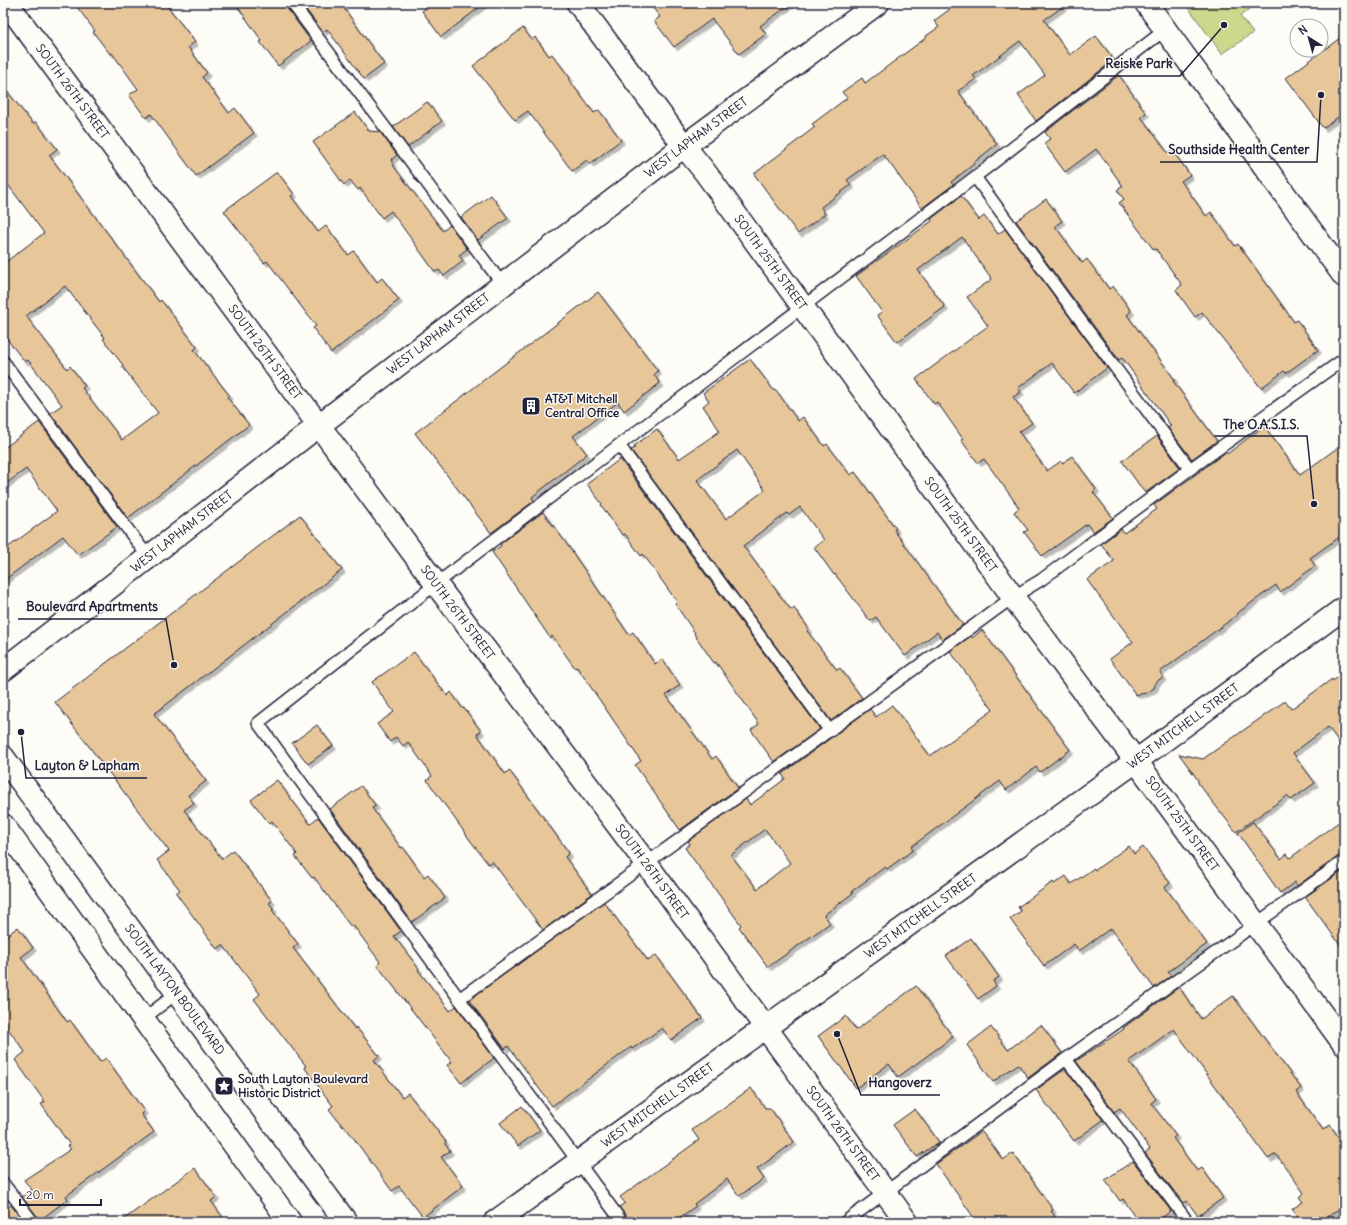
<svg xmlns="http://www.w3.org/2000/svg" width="1347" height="1225" viewBox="0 0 1347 1225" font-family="Delius,sans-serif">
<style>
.green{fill:#ccd98d;stroke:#777e64}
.building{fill:#e7c799;stroke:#22223b;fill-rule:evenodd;filter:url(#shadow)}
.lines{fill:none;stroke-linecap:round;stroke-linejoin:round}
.lane-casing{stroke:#22223b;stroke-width:14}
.street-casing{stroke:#22223b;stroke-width:25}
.secondary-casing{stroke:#22223b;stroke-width:25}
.primary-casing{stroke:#22223b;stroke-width:25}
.lane{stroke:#fdfcf7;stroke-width:11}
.street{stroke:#fdfcf7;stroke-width:22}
.secondary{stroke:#fdfcf7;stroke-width:22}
.primary{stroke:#fdfcf7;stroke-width:22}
.labels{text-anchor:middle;stroke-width:3;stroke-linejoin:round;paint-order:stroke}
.street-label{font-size:12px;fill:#22223b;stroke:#fdfcf7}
.poi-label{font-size:12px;font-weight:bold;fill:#22223b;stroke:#fdfcf7;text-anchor:start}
.leader{fill:none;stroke:#22223b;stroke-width:1.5}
.callout-dot{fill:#22223b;stroke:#fdfcf7;stroke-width:1.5}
.callout-label{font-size:13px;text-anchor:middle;font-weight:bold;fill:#22223b;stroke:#fdfcf7;stroke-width:3;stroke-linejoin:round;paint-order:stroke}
</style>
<defs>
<filter id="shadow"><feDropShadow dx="3.5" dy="3.5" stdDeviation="0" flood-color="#0004"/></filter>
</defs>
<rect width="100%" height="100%" fill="#fdfcf7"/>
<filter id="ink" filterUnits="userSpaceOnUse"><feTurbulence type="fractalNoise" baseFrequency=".025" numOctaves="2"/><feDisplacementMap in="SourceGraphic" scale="8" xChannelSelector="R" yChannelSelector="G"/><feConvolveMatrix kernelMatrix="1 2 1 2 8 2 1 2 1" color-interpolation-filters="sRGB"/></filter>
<g filter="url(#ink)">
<path class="green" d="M1185,3H1258L1240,16L1253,33L1222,54Z"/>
<g class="building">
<path d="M74,3H165L195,42L188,47L207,73L202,77L229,113L235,108L254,133L196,176L151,114L146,118L129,95L138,89L112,53L110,54L93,32L95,31Z"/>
<path d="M235,3H285L286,7L311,41L278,66L260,42L262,41Z"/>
<path d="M301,3H340L384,64L364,79L327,29L323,32Z"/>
<path d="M433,3H485L441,37L422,11Z"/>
<path d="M649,3H792L760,26L766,34L739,54L712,19L674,47L654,21L660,17Z"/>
<path d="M958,3H1068L1044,20L1070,55L1096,36L1112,57L1108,60L1110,63L1036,121L1018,95L1045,75L1020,41L973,76L976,79L958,91L997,144L973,163L974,164L951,182L953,185L922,208L883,154L847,180L851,185L821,207L825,214L798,234L754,174L815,127L812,124L847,98L842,92L862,78L865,83L927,37L926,36L939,27L934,21Z"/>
<path d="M523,28L532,40L535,37L549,56L552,54L570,78L569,80L594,113L599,110L621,140L590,164L587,160L572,171L528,111L515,120L473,66Z"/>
<path d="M1344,35V113L1323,128L1286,78Z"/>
<path d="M1119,75L1146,113L1141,117L1168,153L1172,150L1190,175L1181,181L1206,216L1211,212L1235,246L1238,244L1294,322L1297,320L1318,350L1286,373L1284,371L1261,388L1202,312L1195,317L1176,290L1182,285L1156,249L1154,250L1119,203L1124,199L1117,190L1123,186L1096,149L1065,172L1044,143L1050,139L1045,132Z"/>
<path d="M3,86L33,124L36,122L57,149L49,155L159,302L161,300L197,347L194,350L229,395L227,397L249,425L128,518L50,413L62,405L28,360L25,362L3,334V264L44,233L3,178ZM65,286L105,338L103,339L123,365L122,366L158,413L122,440L82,388L85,386L70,366L67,369L26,316Z"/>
<path d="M427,102L442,121L408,147L393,127Z"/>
<path d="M355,112L369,131L380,132L397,155L391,160L395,168L443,231L450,225L467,249L459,255L463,261L444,276L439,270L435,272L391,211L382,218L360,188L358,190L350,180L344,185L313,142Z"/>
<path d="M277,172L294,194L291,196L318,232L326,226L348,255L354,251L377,282L382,278L399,300L331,353L313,328L316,326L267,261L264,263L224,211Z"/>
<path d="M491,195L508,218L478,240L461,217Z"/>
<path d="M961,196L979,220L984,216L998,234L1005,229L1107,368L1074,393L1052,363L1018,388L1021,392L1013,397L1032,423L1019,432L1047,471L1061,461L1063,463L1072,456L1096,489L1093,492L1113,518L1093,532L1087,524L1042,556L1024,532L1028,530L1014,512L1019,508L1010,495L984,459L978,463L961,440L963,439L937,402L934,404L916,379L988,326L967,297L992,279L962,237L918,270L945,307L897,342L877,315L882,312L856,276L932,221L931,219Z"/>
<path d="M1046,199L1062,221L1055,226L1082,263L1087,259L1109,289L1113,286L1131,311L1127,315L1175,380L1173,381L1217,441L1192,459L1168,428L1171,426L1124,360L1122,358L1119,360L1016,221Z"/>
<path d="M598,292L658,371L654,375L660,383L624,411L618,402L573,436L587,454L532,497L534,501L491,533L415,433Z"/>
<path d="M750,359L774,391L776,390L798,421L803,417L824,446L827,444L850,475L855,472L896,529L894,530L963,625L942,640L937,632L905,656L876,617L870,621L835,574L834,575L814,547L824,540L800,507L789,515L787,513L743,546L791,610L794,608L809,629L807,631L837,670L840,668L862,698L831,721L631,450L635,448L634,446L657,429L679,459L720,431L703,406L709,401L703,393ZM737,450L765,490L726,519L697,480Z"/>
<path d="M39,422L117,527L78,555L63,536L3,581V551L57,511L26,469L3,486V449Z"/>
<path d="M1264,426L1300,475L1344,443V534L1310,558L1315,566L1280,592L1276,585L1236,614L1237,615L1160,672L1163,677L1156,682L1154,688L1146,693L1136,695L1110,659L1133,642L1087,580L1114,561L1101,544L1121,529L1124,533L1157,509L1154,505L1226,452L1227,454Z"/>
<path d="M1157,436L1180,468L1145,493L1122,461Z"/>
<path d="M620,459L820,729L774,762L751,730L759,724L716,662L714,663L694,634L695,633L675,604L677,602L643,554L641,556L625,534L622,535L601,505L602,504L587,484Z"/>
<path d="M543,512L566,543L629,635L633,632L655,664L662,659L680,685L666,695L712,759L716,756L738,788L680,830L635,765L641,761L601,702L577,667L575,668L552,636L550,638L492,552L501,546L500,544Z"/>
<path d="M300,515L342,570L154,714L206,781L188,795L194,803L184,810L222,859L233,850L272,901L269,903L274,909L272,910L298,944L293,948L355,1029L356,1027L376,1052L379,1056L374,1060L402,1097L408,1093L446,1142L445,1144L450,1151L441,1157L463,1186L423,1217L399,1186L392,1191L344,1125L343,1127L329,1109L333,1106L304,1067L306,1066L254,999L260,994L223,945L217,949L176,893L180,890L157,860L169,851L55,702Z"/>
<path d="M982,630L1070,750L1040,772L1036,767L1006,790L1000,781L911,847L913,850L887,869L885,867L852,891L853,893L824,915L830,923L768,967L739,927L741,925L685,848L690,844L688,841L746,799L750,805L785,779L782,774L870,709L876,717L892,705L930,756L993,710L950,651L971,636L972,638ZM765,829L790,863L757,889L731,855Z"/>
<path d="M414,652L447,696L451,692L463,709L464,708L481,731L477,734L505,774L509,770L569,853L565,857L592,894L543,930L492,861L488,864L470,840L427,780L432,776L408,742L403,746L396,737L390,742L377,724L394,712L372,682Z"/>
<path d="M1344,672V749L1328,727L1293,753L1315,783L1291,800L1287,796L1236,832L1198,783V780L1179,754L1203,759L1285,701L1291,709L1332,679L1333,681Z"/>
<path d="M317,725L333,746L308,764L292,743Z"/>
<path d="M277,780L310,824L318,817L401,931L394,936L419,969L418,970L450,1011L456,1006L494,1058L461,1083L447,1065L452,1062L377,965L380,962L353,925L351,927L314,877L312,878L295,856L297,854L272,821L269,823L251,800Z"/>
<path d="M361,786L376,806L372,808L401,848L403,847L424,877L428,874L445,898L412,922L330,809Z"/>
<path d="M1344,818V854L1340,855L1297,886L1295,882L1280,893L1238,833L1253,822L1281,859L1287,854L1290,858Z"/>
<path d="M1129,846L1134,854L1143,847L1170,883L1165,887L1207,944L1168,972L1171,976L1154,988L1111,928L1079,951L1074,944L1044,966L1010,919L1021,911L1018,907L1053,882L1054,884L1066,876L1071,884L1094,868L1095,870Z"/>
<path d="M1344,870V950L1305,897Z"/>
<path d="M604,902L648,961L656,955L702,1018L671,1040L662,1028L632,1049L631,1047L552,1106L508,1046L505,1049L469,1000Z"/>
<path d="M18,927L33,948L21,957L67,1022L70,1020L100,1062L106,1058L144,1111L141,1114L154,1132L66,1196L68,1199L40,1220L22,1197L32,1190L24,1180L71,1149L68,1146L70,1145L41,1104L45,1102L15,1060L25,1052L3,1022V932L6,936Z"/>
<path d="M971,938L999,977L993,981L996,986L978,999L946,956Z"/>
<path d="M916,986L953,1037L898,1077L889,1064L856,1088L818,1036L846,1016L856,1030Z"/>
<path d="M1179,987L1201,1019L1233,996L1301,1088L1296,1092L1323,1130L1330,1125L1344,1145V1205L1321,1222H1302L1292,1209L1303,1202L1299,1197L1304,1193L1276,1154L1268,1159L1174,1029L1129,1061L1156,1099L1151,1103L1176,1136L1173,1138L1197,1171L1202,1168L1223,1198L1198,1216L1187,1201L1183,1203L1145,1153L1150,1149L1120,1108L1114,1112L1076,1061L1124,1029L1123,1028Z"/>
<path d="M1041,1025L1062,1053L1028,1078L1018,1064L993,1082L967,1045L991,1027L1008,1050Z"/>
<path d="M1065,1069L1103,1120L1074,1141L1036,1090Z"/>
<path d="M751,1088L765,1108H770L794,1142L757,1169L764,1179L739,1196L727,1179L694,1204L696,1206L673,1222H629L628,1218L619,1207L625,1203L620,1197L699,1140L692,1130Z"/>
<path d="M522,1106L540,1130L518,1146L500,1123Z"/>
<path d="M915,1109L939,1142L917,1157L893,1125Z"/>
<path d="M982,1131L1003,1160L1013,1153L1053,1210L1051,1211L1059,1222H977L936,1164Z"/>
<path d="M1133,1161L1171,1211L1156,1222H1139L1123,1199L1120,1201L1105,1180Z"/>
<path d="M195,1168L216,1197L211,1201L226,1222H120Z"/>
<path d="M11,1205L24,1222H3V1211Z"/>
</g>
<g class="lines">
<g class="lane-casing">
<g id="lane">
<path d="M292,3L503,285"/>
<path d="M975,177L1166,29"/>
<path d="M3,361L149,558"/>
<path d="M619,445L830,731"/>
<path d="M459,999L983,619L1013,597L1041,580L1190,469L1344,359"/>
<path d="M143,1019L177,993"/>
<path d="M1066,1059L1188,1222"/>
<path d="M3,1183L33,1222"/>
<path d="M622,1222L258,723L436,584L619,445L975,177L1190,469"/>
<path d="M845,1222L1066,1059L1344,861"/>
</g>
</g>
<g class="street-casing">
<g id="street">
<path id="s1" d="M7,3L436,584L646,863L907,1222"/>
<path id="s2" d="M578,3L684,146L705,172L1013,597L1136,761L1344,1044"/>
<path d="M1146,3L1344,276"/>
<path id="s3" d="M3,670L318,426L684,146L878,3"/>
</g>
</g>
<g class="secondary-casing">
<g id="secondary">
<path id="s4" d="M495,1222L1136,761L1344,608"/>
</g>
</g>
<g class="primary-casing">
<g id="primary">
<path id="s5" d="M3,757L346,1222"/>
<path d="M3,825L290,1222"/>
</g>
</g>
<use href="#lane" class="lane"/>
<use href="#street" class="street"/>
<use href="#secondary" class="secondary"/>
<use href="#primary" class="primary"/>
</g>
</g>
<defs>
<g id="building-square" transform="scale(1)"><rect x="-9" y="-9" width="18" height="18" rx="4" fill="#22223b" stroke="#fdfcf7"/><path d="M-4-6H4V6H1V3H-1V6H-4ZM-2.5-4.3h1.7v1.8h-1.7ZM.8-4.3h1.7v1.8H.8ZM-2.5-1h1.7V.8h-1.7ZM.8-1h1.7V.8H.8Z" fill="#fff"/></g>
<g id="sight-square" transform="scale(1)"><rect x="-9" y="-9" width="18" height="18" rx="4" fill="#22223b" stroke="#fdfcf7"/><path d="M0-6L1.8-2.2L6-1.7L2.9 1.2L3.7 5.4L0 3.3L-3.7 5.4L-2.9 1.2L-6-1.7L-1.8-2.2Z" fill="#fff"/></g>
</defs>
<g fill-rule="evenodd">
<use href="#building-square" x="531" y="406"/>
<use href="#sight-square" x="224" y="1086"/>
</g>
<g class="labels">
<g class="street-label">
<text dy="4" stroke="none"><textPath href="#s1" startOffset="110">SOUTH 26TH STREET</textPath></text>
<text dy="4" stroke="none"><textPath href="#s3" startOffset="874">WEST LAPHAM STREET</textPath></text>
<text dy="4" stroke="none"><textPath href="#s2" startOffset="323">SOUTH 25TH STREET</textPath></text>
<text dy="4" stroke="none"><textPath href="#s3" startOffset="550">WEST LAPHAM STREET</textPath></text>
<text dy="4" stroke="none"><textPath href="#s1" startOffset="434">SOUTH 26TH STREET</textPath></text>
<text dy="4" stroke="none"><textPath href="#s2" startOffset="647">SOUTH 25TH STREET</textPath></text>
<text dy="4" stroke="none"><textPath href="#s3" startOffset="226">WEST LAPHAM STREET</textPath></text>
<text dy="4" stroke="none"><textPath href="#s1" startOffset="758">SOUTH 26TH STREET</textPath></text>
<text dy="4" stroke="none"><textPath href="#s4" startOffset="848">WEST MITCHELL STREET</textPath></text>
<text dy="4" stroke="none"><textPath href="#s2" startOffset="1019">SOUTH 25TH STREET</textPath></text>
<text dy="4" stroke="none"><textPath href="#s1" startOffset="1082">SOUTH 26TH STREET</textPath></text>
<text dy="4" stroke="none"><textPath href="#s4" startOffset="524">WEST MITCHELL STREET</textPath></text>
<text dy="4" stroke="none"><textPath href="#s5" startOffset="289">SOUTH LAYTON BOULEVARD</textPath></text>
<text dy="4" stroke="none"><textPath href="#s4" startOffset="200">WEST MITCHELL STREET</textPath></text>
<text dy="4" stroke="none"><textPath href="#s1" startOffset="1406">SOUTH 26TH STREET</textPath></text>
</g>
<g class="poi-label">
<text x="545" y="403">AT&amp;T Mitchell<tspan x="545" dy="14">Central Office</tspan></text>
<text x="238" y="1083">South Layton Boulevard<tspan x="238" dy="14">Historic District</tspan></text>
</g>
</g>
<path class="leader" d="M1224 25L1180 76H1097M1321 95L1317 162H1160M1314 504L1307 436H1215M174 665L166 619H18M21 732L26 778H147M837 1034L861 1095H940"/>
<g class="callout-dot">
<circle cx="1224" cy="25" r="4"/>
<circle cx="1321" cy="95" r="4"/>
<circle cx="1314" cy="504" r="4"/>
<circle cx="174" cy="665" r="4"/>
<circle cx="21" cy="732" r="4"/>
<circle cx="837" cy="1034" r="4"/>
</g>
<g class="callout-label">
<text x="1139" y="68">Reiske Park</text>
<text x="1239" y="154">Southside Health Center</text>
<text x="1261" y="429">The O.A.S.I.S.</text>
<text x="92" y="611">Boulevard Apartments</text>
<text x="87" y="770">Layton &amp; Lapham</text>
<text x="900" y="1087">Hangoverz</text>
</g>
<rect width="1347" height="1225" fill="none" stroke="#fdfcf7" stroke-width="16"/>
<rect x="8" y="8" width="1331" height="1209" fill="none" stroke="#22223b" stroke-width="1.5" filter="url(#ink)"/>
<g transform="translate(1309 38) rotate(323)"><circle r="19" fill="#fdfcf7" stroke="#a5a5ac"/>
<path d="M0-3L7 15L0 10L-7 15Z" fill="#22223b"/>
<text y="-6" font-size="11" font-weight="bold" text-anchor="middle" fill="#22223b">N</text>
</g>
<path d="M20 1199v6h81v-6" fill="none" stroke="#22223b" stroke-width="2"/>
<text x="26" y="1199" font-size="12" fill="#22223b" stroke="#fdfcf7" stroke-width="3" paint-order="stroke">20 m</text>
</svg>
